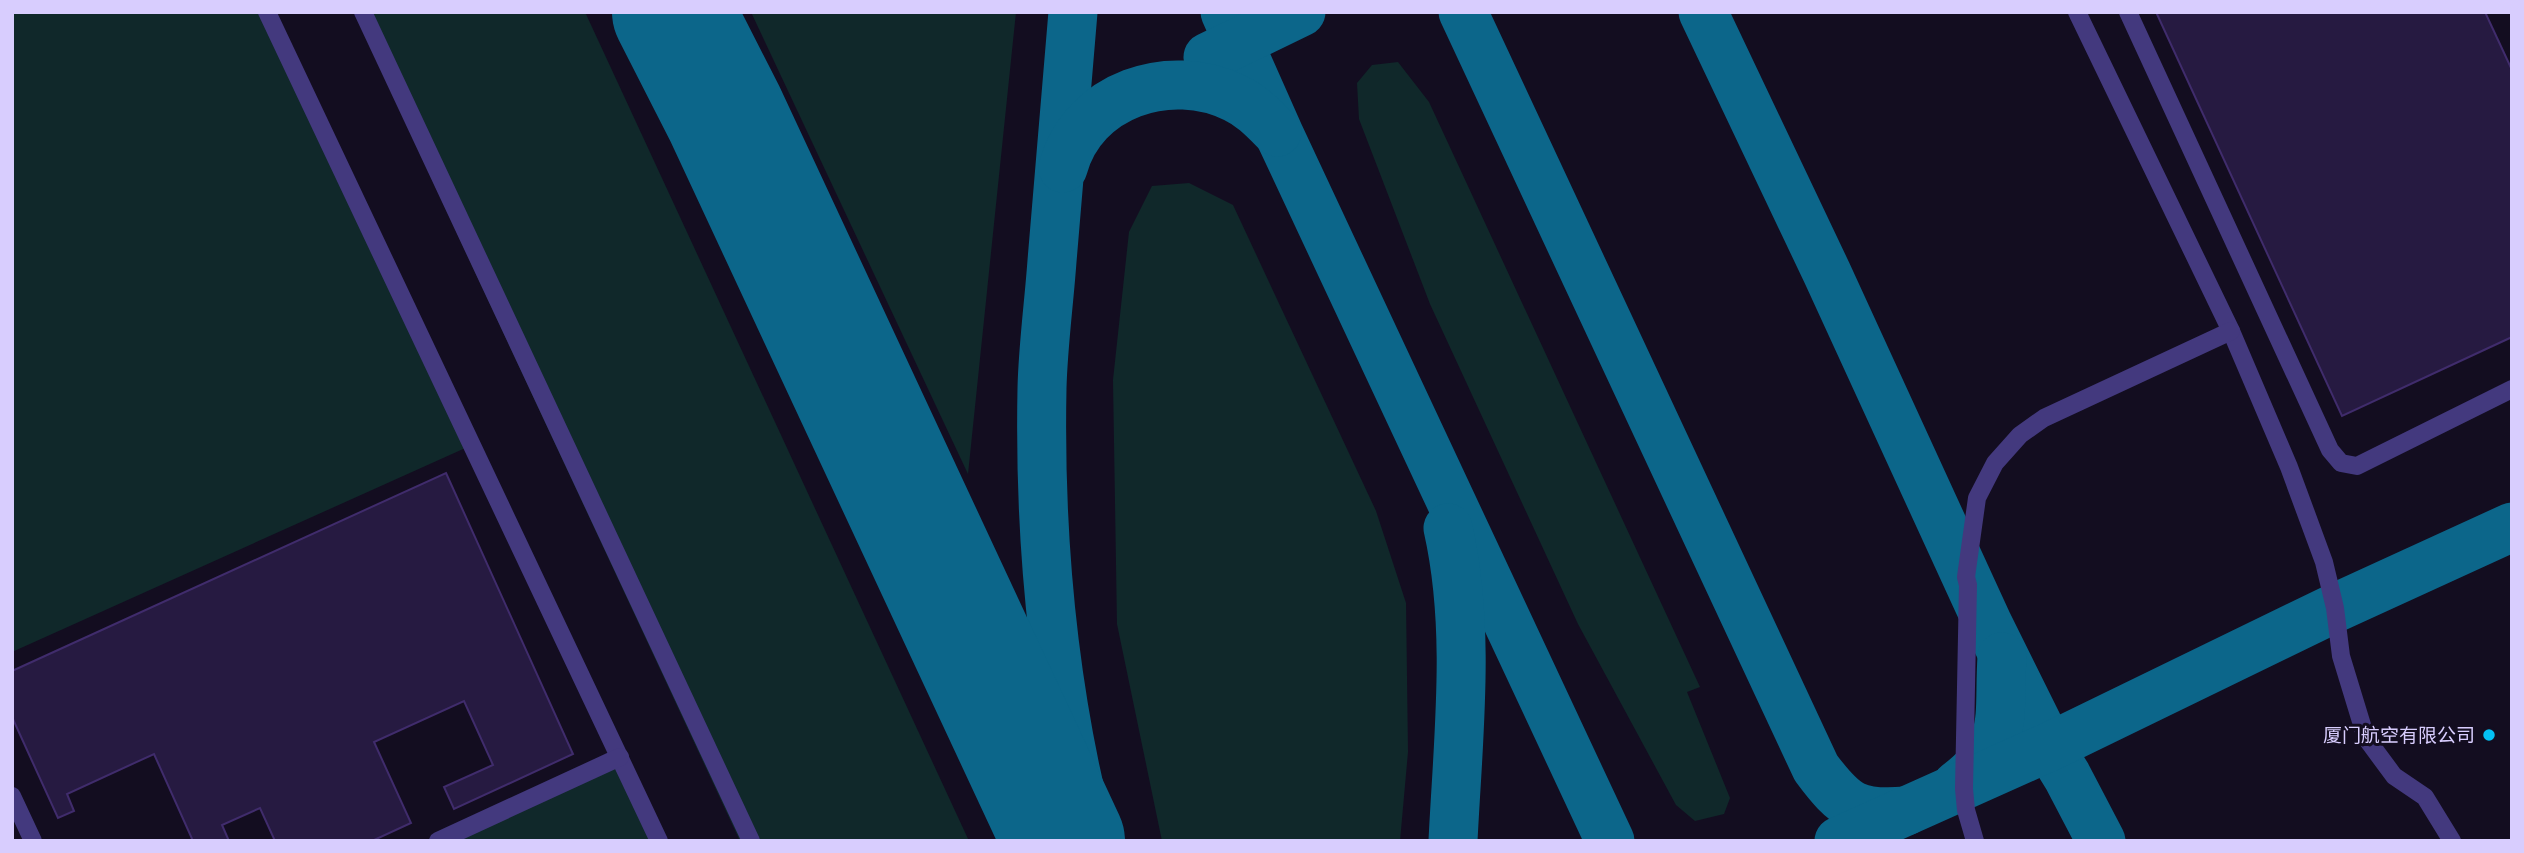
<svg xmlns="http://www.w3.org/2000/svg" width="2524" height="853" viewBox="0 0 2524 853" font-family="Rubik,'Noto Sans SC',sans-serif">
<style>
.green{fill:#10282a}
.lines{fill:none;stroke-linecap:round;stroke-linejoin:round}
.taxiway{stroke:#0c668a;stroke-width:49}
.runway{stroke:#0c668a;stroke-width:122}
.building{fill:#261a41;stroke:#402c6c;stroke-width:2}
.minor{stroke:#43397e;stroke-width:18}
.poi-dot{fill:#04c0f3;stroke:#130d20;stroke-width:2.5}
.labels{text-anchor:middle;stroke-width:6;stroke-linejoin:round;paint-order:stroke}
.poi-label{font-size:19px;fill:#d8cdfe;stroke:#130d20;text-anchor:end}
</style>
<rect width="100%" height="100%" fill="#130d20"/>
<g class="green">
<path d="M12,12H263L472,445L12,652Z"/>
<path d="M354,12H585L969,841H740Z"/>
<path d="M751,12H1016L968,474Z"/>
<path d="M1398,62L1429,102L1700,687L1687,692L1730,798L1724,814L1695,821L1676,805L1578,624L1430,304L1359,119L1357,83L1372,65Z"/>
<path d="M1189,183L1233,205L1376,511L1406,603L1408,752L1400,841H1162L1117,624L1113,380L1129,232L1152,186Z"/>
<path d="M620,757L659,841H438Z"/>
</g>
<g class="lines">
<g class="taxiway">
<path d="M677,12L725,114"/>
<path d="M1073,12C1066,95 1059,178 1052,261C1049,303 1043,346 1042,388C1039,541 1053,692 1092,841"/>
<path d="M1225,12L1279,134L1610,841"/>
<path d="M1463,12L1816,768C1845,807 1857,815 1906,811"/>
<path d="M1703,12L1827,273L1988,624L2049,747L2067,776L2101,841"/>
<path d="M1208,57L1301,12"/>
<path d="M1063,168C1083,94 1170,66 1235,98C1252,106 1264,119 1277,132"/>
<path d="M1448,528C1471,630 1458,738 1453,841"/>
<path d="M1957,785C2011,744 1998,717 2002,657"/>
<path d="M1839,841L2049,747L2335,608L2512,527"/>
</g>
<path class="runway" d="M673,12L725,114L1064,841"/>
</g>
<g class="building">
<path d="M2156,12H2485L2512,70V337L2342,416Z"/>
<path d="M446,473L573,754L454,809L444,787L493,765L464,701L374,742L411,823L372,841H275L260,808L222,825L229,841H193L154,754L67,794L74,811L58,818L12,717V671Z"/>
</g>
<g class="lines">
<g class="minor">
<path d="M267,12L659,841"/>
<path d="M363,12L751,841"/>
<path d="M2077,12L2231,331L2289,467L2324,562L2335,608L2341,656L2366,738L2394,776L2425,797L2452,841"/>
<path d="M2128,12L2330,450L2341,463L2357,466L2512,389"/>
<path d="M12,796L33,841"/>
<path d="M438,841L620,757"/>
<path d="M1975,841L1966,810L1964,789L1968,585L1966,577L1977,498L1995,463L2020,435L2044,418L2231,331"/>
</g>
</g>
<circle class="poi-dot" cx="2489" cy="735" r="7"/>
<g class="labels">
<g class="poi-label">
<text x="2475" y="742">厦门航空有限公司</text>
</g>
</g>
<rect width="2524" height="853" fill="none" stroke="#d8cdfe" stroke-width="28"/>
</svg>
